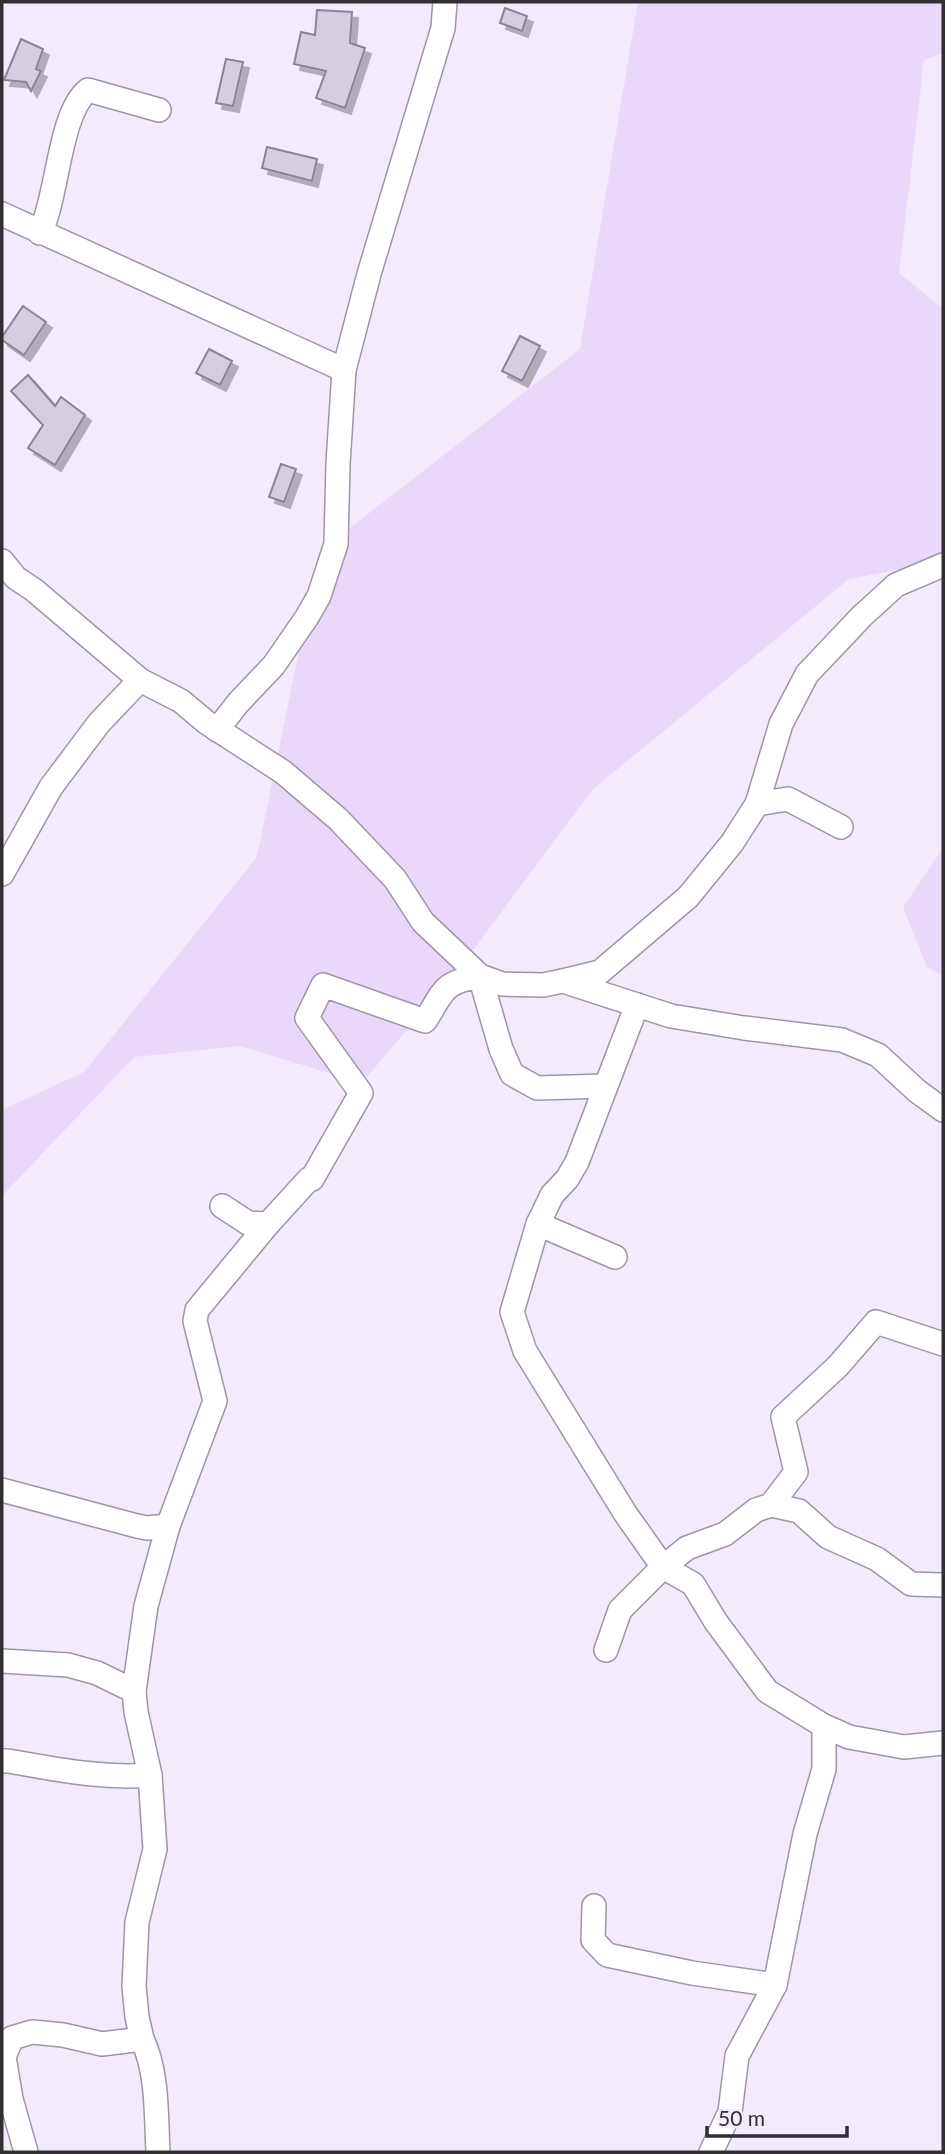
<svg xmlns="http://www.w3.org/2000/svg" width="945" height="2154" viewBox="0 0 945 2154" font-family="Lato,sans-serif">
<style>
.green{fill:#ead8fa}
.building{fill:#d6cdde;stroke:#8c8493;stroke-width:2;filter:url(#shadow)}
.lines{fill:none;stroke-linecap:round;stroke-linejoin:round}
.street-casing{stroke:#9e95a5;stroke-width:26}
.street{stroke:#fff;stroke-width:23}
</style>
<defs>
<filter id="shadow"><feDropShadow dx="6" dy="6" stdDeviation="0" flood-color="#0004"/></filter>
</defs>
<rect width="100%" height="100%" fill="#f3eafc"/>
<g class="green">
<path d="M638,2H943V53L924,60L899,273L943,309V561L849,579L592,790L465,961L362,1083L240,1046L134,1057L2,1196V1110L84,1072L257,857L319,552L580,349Z"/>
<path d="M943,848V976L927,967L903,907Z"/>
</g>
<g class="building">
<path d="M505,8L527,16L522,31L500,23Z"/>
<path d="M317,10L352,12L350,43L365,48L345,108L316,98L326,71L294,64L301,32L315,35Z"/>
<path d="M21,39L43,49L36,69L41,71L31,91L26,82L4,80Z"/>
<path d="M226,59L243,62L233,106L216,103Z"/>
<path d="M267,147L317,159L312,181L262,168Z"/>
<path d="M23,306L46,322L24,355L2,340V337Z"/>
<path d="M520,336L540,346L522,381L502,371Z"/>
<path d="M209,349L232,361L220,385L196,373Z"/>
<path d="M28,375L55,406L61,397L85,415L55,465L28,448L43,425L11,391Z"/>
<path d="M281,464L296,469L284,502L269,497Z"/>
</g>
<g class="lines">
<g class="street-casing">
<g id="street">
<path d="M2,214L344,370"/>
<path d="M40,233C58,197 59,113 88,90L159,110"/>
<path d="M2,561L16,578L34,590L140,680L181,701L206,722L283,772L338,819L395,879L423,922L480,976L502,984L543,985L563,981L671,1016L744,1028L842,1040L878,1055L917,1091L943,1110"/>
<path d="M217,730L238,703L274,665L307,617L319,596L336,544L338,464L344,370L369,274L443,28L445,2"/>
<path d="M757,804L788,799L841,827"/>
<path d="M2,874L51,787L99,723L140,680"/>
<path d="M563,981L600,972L688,897L732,843L757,804L781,724L807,674L862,616L896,585L943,565"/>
<path d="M637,1005L577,1162L567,1179L552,1195L538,1224L512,1312L525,1351L625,1513L663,1567L693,1584L716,1622L767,1691L824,1726L849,1737L904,1747L943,1743"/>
<path d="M222,1206L248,1223L268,1224"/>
<path d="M538,1224L615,1257"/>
<path d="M2,1490L137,1526L147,1528L168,1526"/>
<path d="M771,1505L799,1511L828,1537L877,1559L911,1584L943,1585"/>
<path d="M606,1650L620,1610L663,1567L687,1548L725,1534L756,1510L771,1505L796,1472L783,1417L838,1366L876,1322L943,1344"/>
<path d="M2,1661L68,1665L97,1673L134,1691"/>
<path d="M2,1761H8C55,1769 102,1779 150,1775"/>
<path d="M594,1906L593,1940L607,1955L692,1973L775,1985"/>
<path d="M142,2039L137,2017L134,1986L137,1922L155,1849L150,1775L136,1712L134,1691L146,1606L168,1526L215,1401L195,1321L197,1310L268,1224L309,1179H312L361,1093L307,1018L323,985L425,1021C445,990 441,983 480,976L501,1049L512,1074L537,1088L606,1086"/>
<path d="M26,2152L11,2099L4,2057L12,2038L32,2032L63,2035L102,2044L142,2039C158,2072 156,2116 158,2152"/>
<path d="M711,2152L730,2112L737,2056L775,1985L805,1834L824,1769V1726"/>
</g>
</g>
<use href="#street" class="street"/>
</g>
<rect width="945" height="2154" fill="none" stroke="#312e34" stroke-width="7"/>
<path d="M707 2126v10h140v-10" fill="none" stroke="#312e34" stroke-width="3.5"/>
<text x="718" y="2126" font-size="21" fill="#312e34" stroke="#f3eafc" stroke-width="5" paint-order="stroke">50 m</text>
</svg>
